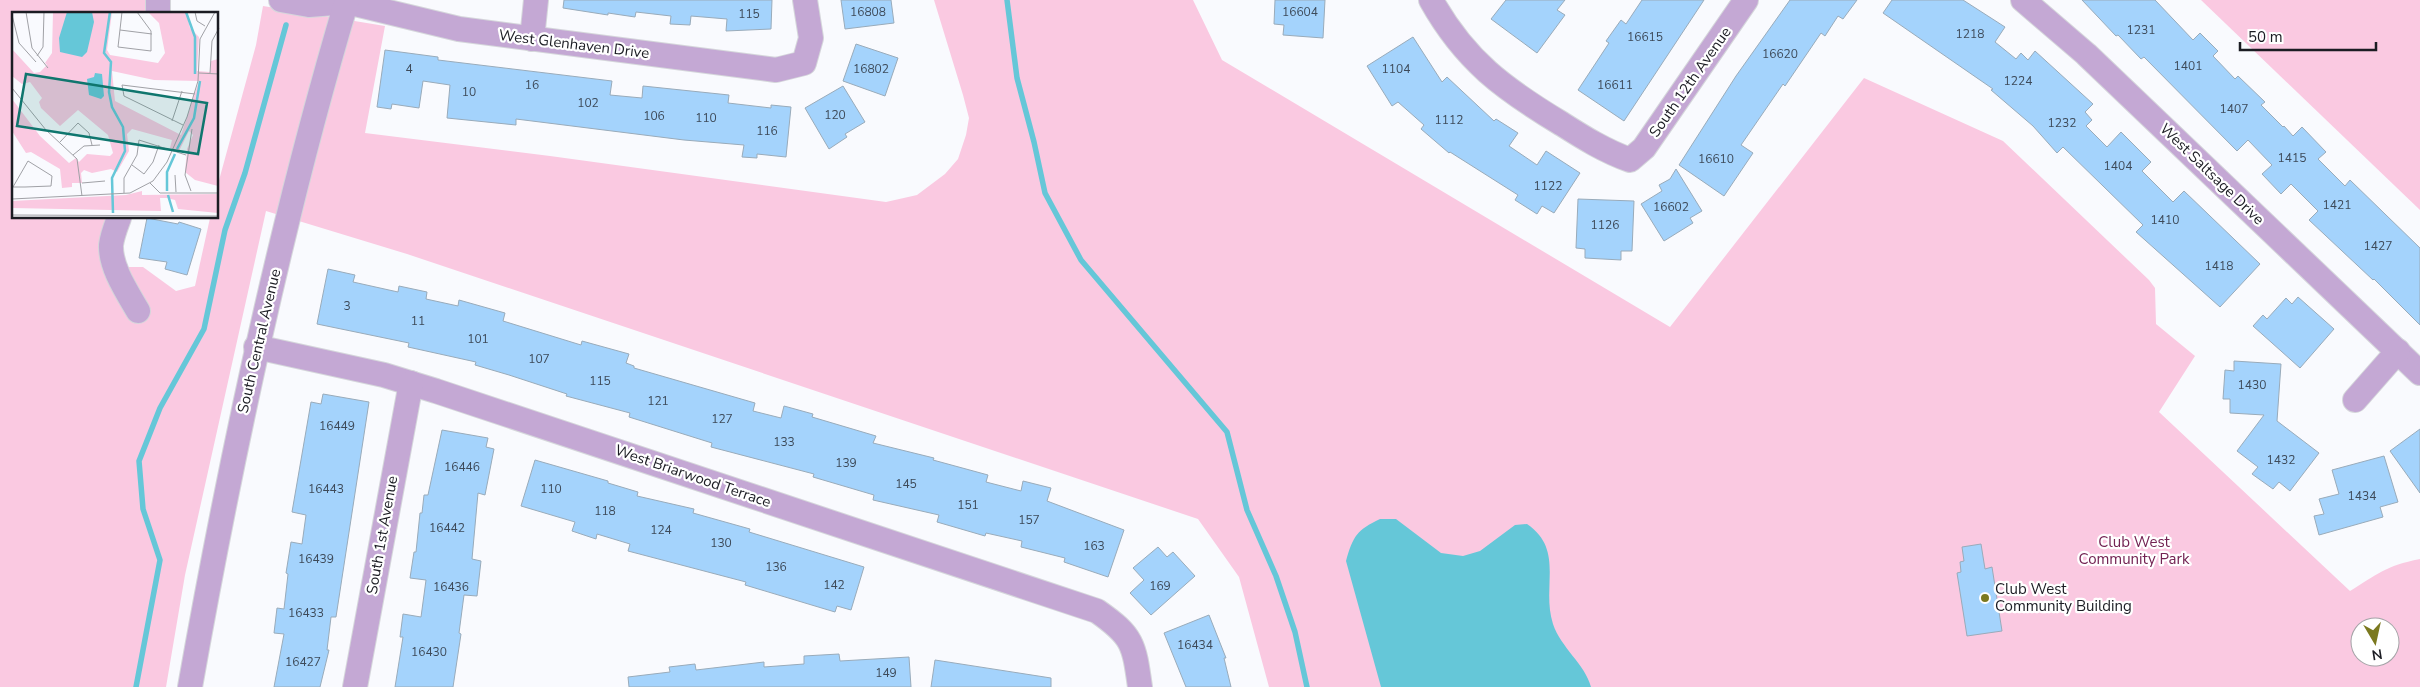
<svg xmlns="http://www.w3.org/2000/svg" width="2420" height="687" viewBox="0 0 2420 687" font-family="'Nunito Sans',sans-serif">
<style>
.green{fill:#fac9e1;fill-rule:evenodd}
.water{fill:#65c7d8}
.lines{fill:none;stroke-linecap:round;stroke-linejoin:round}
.stream{stroke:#65c7d8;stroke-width:5.5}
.building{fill:#a4d3fc;stroke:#99abba}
.minor-casing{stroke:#d5d6db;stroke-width:26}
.minor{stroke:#c4a8d4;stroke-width:24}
.poi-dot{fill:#7b791f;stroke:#fff;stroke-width:2}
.labels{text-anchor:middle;stroke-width:4.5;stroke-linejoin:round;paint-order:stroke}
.number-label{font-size:12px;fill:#3d4a59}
.street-label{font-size:15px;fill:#1b1c23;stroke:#fff}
.park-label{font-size:15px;fill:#732353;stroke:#fff}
.poi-label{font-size:15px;fill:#1b1c23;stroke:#fff;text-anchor:start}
.inset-river{fill:none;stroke:#65c7d8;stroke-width:2.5}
.inset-road{fill:none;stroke:#a0a1a6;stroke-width:1}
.view{fill:#0f766e;fill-opacity:0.15;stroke:#0f766e;stroke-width:2.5}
.inset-edge{fill:none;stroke:#1b1c23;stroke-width:2.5}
</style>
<rect width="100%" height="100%" fill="#f9fafe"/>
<g class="green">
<path d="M0,0H158V14H14V218H119L116,267H143L176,291L195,286L210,218H218V184L256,45L263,6L385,26L365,133L550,156L886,202L917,195L945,174L958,159L966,135L969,118L963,95L934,0H1193L1222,60L1670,327L1864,78L2003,141L2149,280L2155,288L2156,324L2195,356L2159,412L2350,591C2378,574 2385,566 2420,559V687H1269L1239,577L1198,519L407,254L266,211L185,575L166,687H0ZM2360,627H2390V657H2360Z"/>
<path d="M2201,0H2420V210Z"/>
</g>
<path class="water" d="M1380,519H1396L1441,553L1463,556L1480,551L1515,525L1527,524C1565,550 1541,587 1553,624C1561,648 1585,664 1591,687H1381L1346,561C1353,536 1357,530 1380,519Z"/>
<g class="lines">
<g class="stream">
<path d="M1007,0L1017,78L1034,142L1045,193L1081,260L1227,432L1247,510L1276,576L1295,632L1307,687"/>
<path d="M136,687L160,560L143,509L139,461L160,408L204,329L225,230L245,173L286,25"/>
</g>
</g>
<g class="building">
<path d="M564,0H772L771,29L726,31L727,19L691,16L690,25L670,24L671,16L636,12L635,17L608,13V15L563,8Z"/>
<path d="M841,0H891L894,23L845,29Z"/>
<path d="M1275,0H1325L1323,38L1283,35L1284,25L1274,24Z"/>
<path d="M1506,0H1565L1557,10L1565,15L1537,53L1491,19Z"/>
<path d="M1642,0H1704L1624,121L1578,90L1609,43L1606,41L1621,20L1626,24Z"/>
<path d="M1790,0H1857L1843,19L1838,16L1825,36L1821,33L1785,86L1783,84L1741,145L1753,153L1724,196L1679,165L1736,76Z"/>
<path d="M1892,0H1963L2005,27L1995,42L2016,59L2021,53L2028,60L2035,51L2093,104L2085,112L2092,120L2086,126L2107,147L2121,132L2151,162L2142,171L2173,202L2184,191L2260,264L2220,307L2136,232L2143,225L2063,147L2057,153L2033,126L1991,90L1993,89L1883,13Z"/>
<path d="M2082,0H2155L2193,40L2200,33L2218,51L2213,56L2235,79L2238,76L2265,102L2261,105L2283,127L2284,126L2293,136L2302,127L2326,152L2318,159L2345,186L2350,180L2420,248V325L2374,279L2373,280L2309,220L2318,211L2291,184L2281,194L2262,174L2272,165L2248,140L2237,151L2144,57L2141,59L2118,35L2116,36Z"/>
<path d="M1413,37L1442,82L1447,77L1494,121L1496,119L1518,133L1509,146L1537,165L1546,151L1580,173L1554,213L1542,206L1537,214L1515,200L1518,195L1450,152L1449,153L1421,129L1424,125L1398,102L1392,106L1367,66Z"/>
<path d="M856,44L898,58L885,96L843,81Z"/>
<path d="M385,50L438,57V60L612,81L610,95L642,98L643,86L729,95L728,103L771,108V105L791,107L786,157L757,154V158L742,157L744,145L684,140L516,119V125L447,118L450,85L423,81L419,108L392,104L391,109L377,107Z"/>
<path d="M843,86L865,122L845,134L847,137L829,149L805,108Z"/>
<path d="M1676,169L1702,211L1690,218L1693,223L1664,241L1641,204L1662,191L1659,185L1670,179Z"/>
<path d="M1578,199L1634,201L1632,251H1621V260L1585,258V249L1576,248Z"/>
<path d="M147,218L178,224L179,222L201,229L187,275L165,269L167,262L139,258Z"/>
<path d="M328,269L355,275L353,282L398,292L399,286L427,292L426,299L458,306L459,300L505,313L503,321L581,345L582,341L629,354L626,363L634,366V368L755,403L753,411L781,418L784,406L813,414L812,417L876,436L873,443L934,458L933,460L988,475L986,482L1021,491L1023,481L1051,488L1047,501L1124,530L1108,577L1064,562L1065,558L1021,547L1022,541L986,533L985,536L937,522L939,515L873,500L874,495L813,477L814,474L711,447L712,443L629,417L630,413L566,396L567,394L509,375L475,365L476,362L408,347L409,343L317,324Z"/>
<path d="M2298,297L2334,329L2300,368L2253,326L2263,315L2267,319L2286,298L2292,304Z"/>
<path d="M2234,361L2281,364L2277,421L2319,453L2290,491L2279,482L2273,489L2252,474L2258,467L2237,451L2264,415L2230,413V399H2223L2225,370L2234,371Z"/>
<path d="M323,394L369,402L336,617H331L327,650H329L320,687H274L284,634L274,633L277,608L284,609L288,574L286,573L291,542L302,544L306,515L292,512L311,402L321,404Z"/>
<path d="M2420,429V493L2390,451Z"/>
<path d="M442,430L488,438L486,447L494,449L485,495L478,493L472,559L481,561L477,596L464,595L459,633L461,634L453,687H395L403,637H400L403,614L421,617L426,580L410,578L414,552H416L420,513H422L424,495H428Z"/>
<path d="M2384,456L2398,502L2380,507L2383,517L2319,535L2314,516L2324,514L2319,499L2339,494L2332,470Z"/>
<path d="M535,460L608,481V483L638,492L637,496L694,509L693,513L750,529L749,532L864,567L851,610L837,606L835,612L745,585L746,582L628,551L630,544L597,534L596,539L572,531L575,522L521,506Z"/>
<path d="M1981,544L1985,569L1992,567L2002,631L1967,636L1957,573L1961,572L1960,562L1964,561L1962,547Z"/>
<path d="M1158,547L1167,557L1173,552L1195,576L1151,615L1130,593L1144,580L1133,568Z"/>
<path d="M1209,615L1226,658H1224L1231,687H1186L1164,633Z"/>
<path d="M839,654L840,661L909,657L911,687H629L628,677L670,672L669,667L695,664L696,670L764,662V667L804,664V656Z"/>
<path d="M935,660L1051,678V687H931Z"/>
</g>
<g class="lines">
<g class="minor-casing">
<g id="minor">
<path d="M158,0V14"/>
<path d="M281,0L309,5L347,2L459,29L776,70L804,63L811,38L805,0"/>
<path d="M1431,0C1465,61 1504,89 1562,124C1584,138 1605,151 1630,160L1644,148L1746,0"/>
<path d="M2023,0L2086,54L2420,373"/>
<path d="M532,39L536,0"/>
<path d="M119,218C116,226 112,236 111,245C110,267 127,292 138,311"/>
<path d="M256,347L384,375L436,391L1097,611C1133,636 1134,644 1140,687"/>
<path d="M2355,400L2398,351"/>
<path d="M190,687C231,456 280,225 347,0"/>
<path d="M355,687L411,383"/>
</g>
</g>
<use href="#minor" class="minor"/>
</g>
<circle class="poi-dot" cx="1985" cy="598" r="5"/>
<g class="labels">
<g class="number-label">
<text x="868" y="16">16808</text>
<text x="1300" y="16">16604</text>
<text x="749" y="18">115</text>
<text x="2141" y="34">1231</text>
<text x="1970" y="38">1218</text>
<text x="1645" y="41">16615</text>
<text x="1780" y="58">16620</text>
<text x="2188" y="70">1401</text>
<text x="409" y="73">4</text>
<text x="871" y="73">16802</text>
<text x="1396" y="73">1104</text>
<text x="2018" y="85">1224</text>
<text x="532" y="89">16</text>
<text x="1615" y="89">16611</text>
<text x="469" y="96">10</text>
<text x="588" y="107">102</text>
<text x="2234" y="113">1407</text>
<text x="835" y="119">120</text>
<text x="654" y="120">106</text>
<text x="706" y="122">110</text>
<text x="1449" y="124">1112</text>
<text x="2062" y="127">1232</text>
<text x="767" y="135">116</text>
<text x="2292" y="162">1415</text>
<text x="1716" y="163">16610</text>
<text x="2118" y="170">1404</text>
<text x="1548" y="190">1122</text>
<text x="2337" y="209">1421</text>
<text x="1671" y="211">16602</text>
<text x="2165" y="224">1410</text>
<text x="1605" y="229">1126</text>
<text x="2378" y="250">1427</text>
<text x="2219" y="270">1418</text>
<text x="347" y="310">3</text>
<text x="418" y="325">11</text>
<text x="478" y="343">101</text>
<text x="539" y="363">107</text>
<text x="600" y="385">115</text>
<text x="2252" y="389">1430</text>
<text x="658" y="405">121</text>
<text x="722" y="423">127</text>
<text x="337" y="430">16449</text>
<text x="784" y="446">133</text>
<text x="2281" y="464">1432</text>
<text x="846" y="467">139</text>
<text x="462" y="471">16446</text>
<text x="906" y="488">145</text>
<text x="326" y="493">16443</text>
<text x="551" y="493">110</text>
<text x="2362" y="500">1434</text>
<text x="968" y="509">151</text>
<text x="605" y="515">118</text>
<text x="1029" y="524">157</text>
<text x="447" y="532">16442</text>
<text x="661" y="534">124</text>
<text x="721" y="547">130</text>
<text x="1094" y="550">163</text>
<text x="316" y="563">16439</text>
<text x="776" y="571">136</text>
<text x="834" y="589">142</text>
<text x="1160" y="590">169</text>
<text x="451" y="591">16436</text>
<text x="306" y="617">16433</text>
<text x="1195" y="649">16434</text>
<text x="429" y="656">16430</text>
<text x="303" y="666">16427</text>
<text x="886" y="677">149</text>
</g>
<g class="street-label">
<text transform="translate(574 44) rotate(7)" y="5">West Glenhaven Drive</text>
<text transform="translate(1690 82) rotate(-55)" y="5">South 12th Avenue</text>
<text transform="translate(2212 174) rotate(44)" y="5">West Saltsage Drive</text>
<text transform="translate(259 341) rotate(-77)" y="5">South Central Avenue</text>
<text transform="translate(693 476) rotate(19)" y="5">West Briarwood Terrace</text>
<text transform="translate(382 535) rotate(-80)" y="5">South 1st Avenue</text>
</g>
<g class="park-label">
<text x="2134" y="547">Club West<tspan x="2134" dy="17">Community Park</tspan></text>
</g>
<g class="poi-label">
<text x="1995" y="594">Club West<tspan x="1995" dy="17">Community Building</tspan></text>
</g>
</g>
<g transform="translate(12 12)">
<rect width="206" height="206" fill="#f9fafe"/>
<path d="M41,0H100L95,38L98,43L146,51L153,41L147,11L136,0H174L178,16L187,25L185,59L198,60L199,49L206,47V174L183,168L173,160L175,137L181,123L177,119L167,139L158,136L160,128L120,117L115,122L117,139L105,160L99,157L80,161L72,158L69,161L70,171H60V175L50,176L48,157L19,140L14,141L0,119V87L28,124L57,151L64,146L67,150L75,142L98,144L101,141L96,123L66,98L48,114L29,96L27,90L30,86L18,70L10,72L0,64V37L22,61L28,60L35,53L33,51L40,41ZM100,59L142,68L187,69L169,123L103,89ZM130,179V183L206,182V201L166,197L163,188L155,186H148L149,199L0,196V189L114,183Z" fill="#fac9e1" fill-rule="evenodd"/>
<path d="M55,0H80L82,10L75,40L70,45L48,40L47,26ZM83,61L90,62L92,84L89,87L77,83L75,67L82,65Z" fill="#65c7d8"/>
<path class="inset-river" d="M98,0L92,41L99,50L97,80L100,95L111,115L113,139L100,166L101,201M174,0L183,25V62M165,137L182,106L188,69M155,179V160L163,142M156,183L161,200"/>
<path class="inset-road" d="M14,0L20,36L36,56M110,0L106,35L139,39V19L125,0M183,0L185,9L193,14M0,3L7,31L24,50M108,18L140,22M25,44L31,35L32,0M187,61L207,62M198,61L200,29L207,16M0,76L34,118L65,147L70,184M160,109L170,79M171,113L112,84L110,73L183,82M48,130L66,111L77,121L80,133M61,143L72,134L88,133M120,153L132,162L141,150L147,133M163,163L164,180M70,171L93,169M138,171L148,181H207M0,175H13L39,174L40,164L16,149L1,175M179,179L173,163L180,117M112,181V166L125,143L127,128L174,143M0,187L118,181L141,169L155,150L175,105L186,69L188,27L203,0M0,203L207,204"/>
<path class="view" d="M14,62L195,91L186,142L5,114Z"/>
<rect width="206" height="206" class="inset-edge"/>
</g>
<g transform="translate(2375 642) rotate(171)"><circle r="24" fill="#ffffff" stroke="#a4a4a7"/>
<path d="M0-4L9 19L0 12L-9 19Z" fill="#7b791f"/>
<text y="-8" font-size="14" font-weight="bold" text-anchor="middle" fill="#1b1c23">N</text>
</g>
<path d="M2240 42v8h136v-8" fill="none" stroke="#1b1c23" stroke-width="2.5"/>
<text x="2248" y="42" font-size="15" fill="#1b1c23" stroke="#ffffff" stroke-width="4" paint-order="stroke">50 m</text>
</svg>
